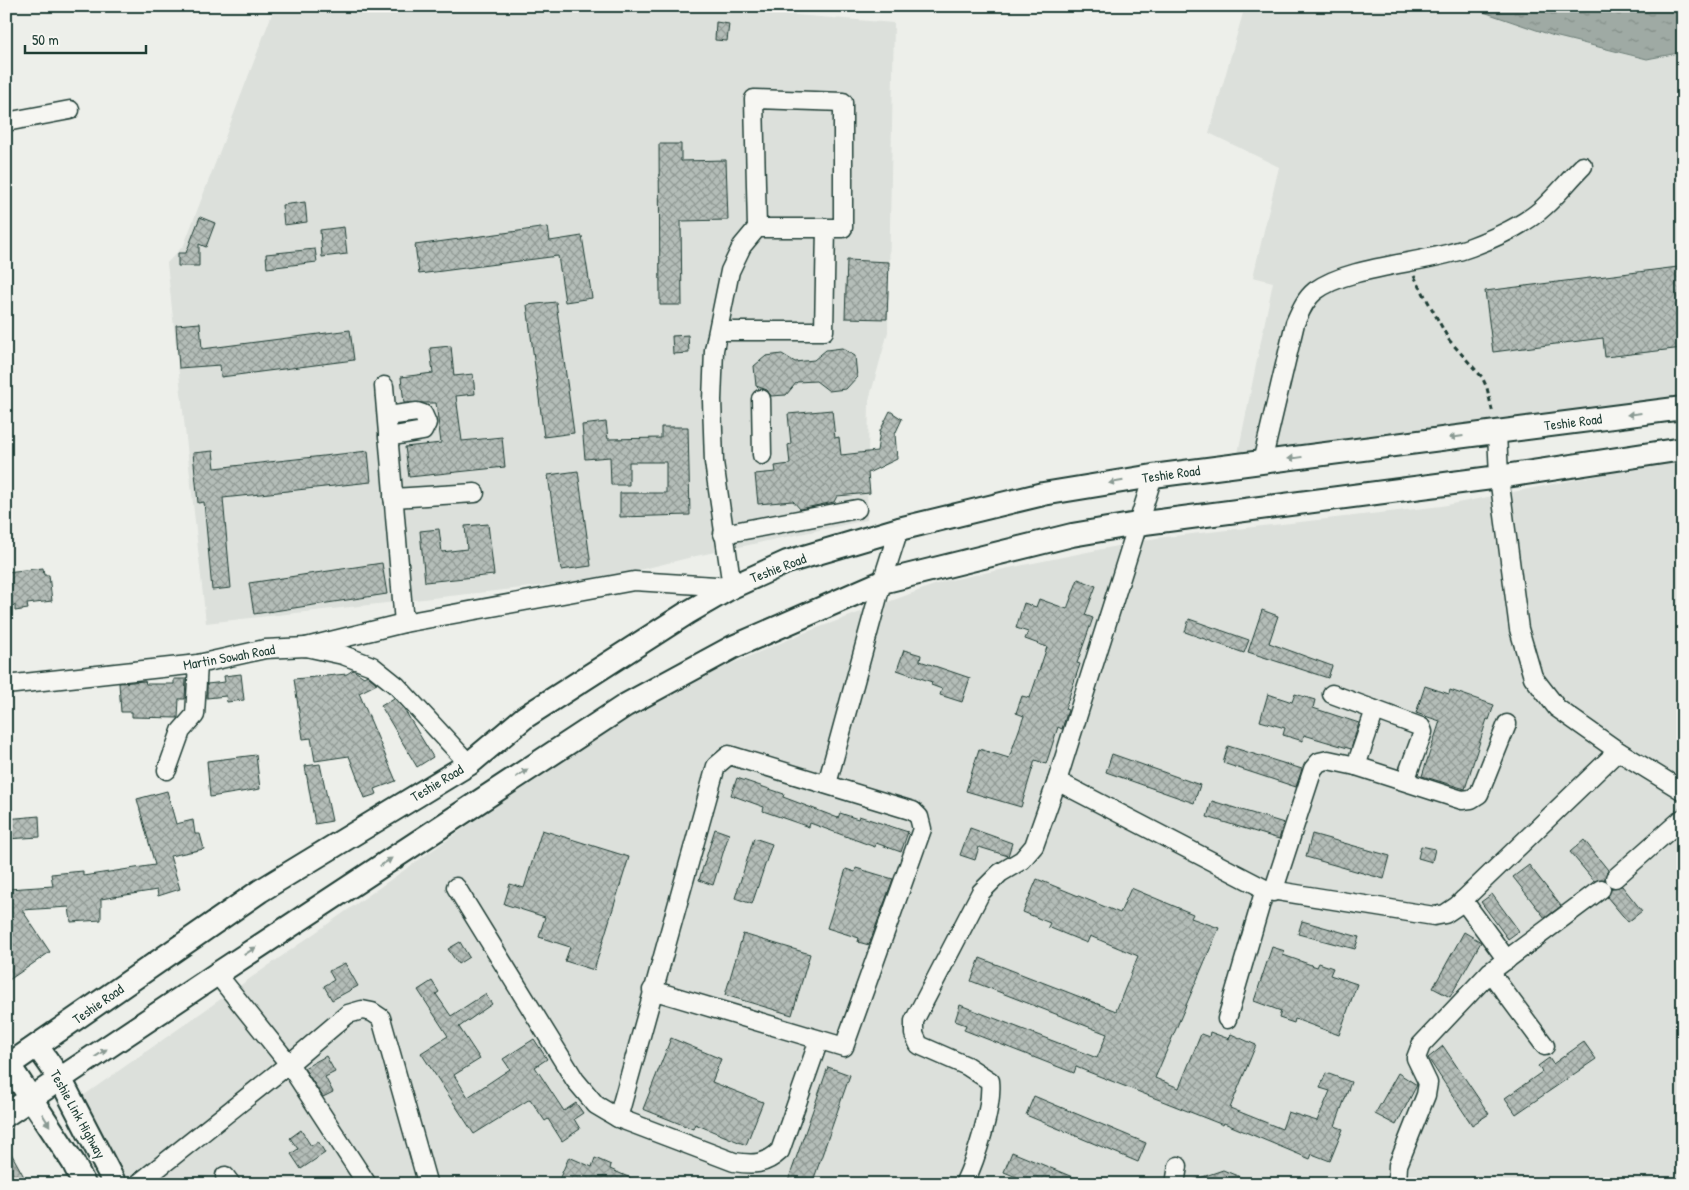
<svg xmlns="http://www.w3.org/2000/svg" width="1689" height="1190" viewBox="0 0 1689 1190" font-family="'Patrick Hand',sans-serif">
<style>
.built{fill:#dce0db}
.water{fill:url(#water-ripples);stroke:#6c7e77}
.building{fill:url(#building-cross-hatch);stroke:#1f3d34}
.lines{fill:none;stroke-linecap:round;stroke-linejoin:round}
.minor-casing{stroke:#1f3d34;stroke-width:21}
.major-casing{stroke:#1f3d34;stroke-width:26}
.path{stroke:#1f3d34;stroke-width:3;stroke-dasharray:5 4;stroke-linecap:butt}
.minor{stroke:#f6f6f2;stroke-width:18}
.major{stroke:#f6f6f2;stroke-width:22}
.oneway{fill:#8a9a93}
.labels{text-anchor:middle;stroke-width:5;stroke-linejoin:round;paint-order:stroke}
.street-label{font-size:14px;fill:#1f3d34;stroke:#f6f6f2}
</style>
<defs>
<pattern id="water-ripples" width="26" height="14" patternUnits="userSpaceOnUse" patternTransform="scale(1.25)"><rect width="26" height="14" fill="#9faaa4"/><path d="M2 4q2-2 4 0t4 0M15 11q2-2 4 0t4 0" fill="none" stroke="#818c86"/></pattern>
<pattern id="building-cross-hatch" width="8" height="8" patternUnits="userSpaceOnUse" patternTransform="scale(1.25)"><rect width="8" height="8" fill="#b4bdb8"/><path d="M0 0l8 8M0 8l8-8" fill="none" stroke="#929b96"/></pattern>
</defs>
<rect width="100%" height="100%" fill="#edefea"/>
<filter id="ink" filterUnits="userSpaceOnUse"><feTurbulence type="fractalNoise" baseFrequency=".02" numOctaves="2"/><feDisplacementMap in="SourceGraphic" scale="10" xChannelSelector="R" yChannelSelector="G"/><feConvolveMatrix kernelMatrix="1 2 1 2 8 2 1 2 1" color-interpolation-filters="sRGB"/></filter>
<g filter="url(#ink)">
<g class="built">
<path d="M275,6H686L894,23L888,332L869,400L867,520L696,556L603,579L206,623L167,263L184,245Z"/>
<path d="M1245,6H1466L1554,36L1647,59L1683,52V395L1237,458L1273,282L1253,277L1279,167L1209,133Z"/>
<path d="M1683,462V1184H130L80,1098L585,743L705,675L804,633L945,581L1156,538L1442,506L1630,469Z"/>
</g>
<path class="water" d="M1466,6H1683V52L1647,59L1554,36Z"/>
<g class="building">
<path d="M716,22L729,24L727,41L715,40Z"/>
<path d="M659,144H681V161L726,160L728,220L681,221L682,305H660Z"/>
<path d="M305,202L307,222L284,225L282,205Z"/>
<path d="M200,217L215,223L206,247L199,244V266H178V253H186Z"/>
<path d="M344,227L347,254L322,257L320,230Z"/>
<path d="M548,227L550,241L582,236L592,298L565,302L558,256L419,274L415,245Z"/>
<path d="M315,249L317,262L267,268L266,254Z"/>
<path d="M847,260L889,262L887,319L845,318Z"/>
<path d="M1678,267L1683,303V348L1605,357L1603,338L1493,352L1485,291Z"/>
<path d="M556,302L574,433L544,437L527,305Z"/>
<path d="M200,323L202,349L350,330L354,360L221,377L220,365L179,368L176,325Z"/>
<path d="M688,335L689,353L673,354L672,336Z"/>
<path d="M451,346L454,376L473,374L475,394L456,396L462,441L502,437L505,467L409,477L405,447L441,443L436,403H404L401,377L433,373L430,348Z"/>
<path d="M842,348L855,356L857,377L846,389L829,391L816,381L797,382L786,395L771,396L767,390L756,386L754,366L766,356L782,354L795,362L814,360L826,350Z"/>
<path d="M832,410L835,438L839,437L841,455L877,451L880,431L890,411L902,419L895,434L897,459L868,473L870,493L837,496L834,502L800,509L793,501L758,504L755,474L776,472L775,466L790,464L788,445L791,444L788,414Z"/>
<path d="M606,422L608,439L661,438V427H688L690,515L620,517V493H666V462H629V485H611L610,457L585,459L582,425Z"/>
<path d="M213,451L215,468L368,451L371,482L223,498L231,588L212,590L204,502L198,503L193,453Z"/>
<path d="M578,471L591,566L561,570L548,475Z"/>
<path d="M488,524L494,575L425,582L420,531L439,529L442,552L467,549L465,526Z"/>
<path d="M382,563L387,594L254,614L249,583Z"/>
<path d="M43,568L44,575H49L52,601L27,604L28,609L15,611V605L6,607V572Z"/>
<path d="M1078,579L1096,586L1085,615L1093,618L1077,663L1080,664L1065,709L1068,710L1062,729L1058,727L1046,764L1035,760L1021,807L966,791L979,749L1009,758L1024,716L1016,713L1022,696L1030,698L1047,647L1025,639L1028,632L1016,628L1024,603L1036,607L1039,599L1067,609Z"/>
<path d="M1262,610L1278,616L1269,643L1332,666L1328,678L1248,652Z"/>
<path d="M1189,619L1249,640L1244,653L1185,632Z"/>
<path d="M904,650L921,655L920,661L970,678L962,702L940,695L942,689L931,685L932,682L897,670Z"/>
<path d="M353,670L364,677L367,675L377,684L359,693L396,781L375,789L377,794L365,798L349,756L315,761L311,738L303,739L294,679L347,674Z"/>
<path d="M241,674L244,700L227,702L226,696L207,698V684L225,682L224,676Z"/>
<path d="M174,679H186L185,699H179L178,718L132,717V712H121L119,683L145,681L146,684H174Z"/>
<path d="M1425,686L1449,694L1450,690L1494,705L1489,720L1487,719L1465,789L1422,776L1440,721L1416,713Z"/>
<path d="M1268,694L1292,702L1295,694L1315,700L1313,708L1359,723L1351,749L1304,735L1303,741L1283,735L1285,728L1260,721Z"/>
<path d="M394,698L404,709L433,757L417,767L381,706Z"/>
<path d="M1228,746L1302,769L1296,787L1223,763Z"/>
<path d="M1112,754L1200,785L1194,803L1106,772Z"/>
<path d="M256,755L260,789L210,797L207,761Z"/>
<path d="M320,764L332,821L315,824L305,766Z"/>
<path d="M737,778L784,794L783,797L838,818L840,813L858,819L859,816L908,832L901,852L876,843L875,847L810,823L809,827L763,811L764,807L731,795Z"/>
<path d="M167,791L176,824L193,820L195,834H200L204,849L170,856L180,889L158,896L157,890L101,899V920L71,922L69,907L22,910L50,952L6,982V887L8,889L53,886L51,874L83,871V876L155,865L137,799Z"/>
<path d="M1212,801L1284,823L1279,839L1207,817Z"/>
<path d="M39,816L40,837L6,839V819Z"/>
<path d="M970,828L1012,843L1008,856L979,847L975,860L960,855Z"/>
<path d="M715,829L729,834L713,885L699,880Z"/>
<path d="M542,830L629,857L594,970L565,961L570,947L539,937L545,917L504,904L510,884L524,888Z"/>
<path d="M1312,834L1390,856L1384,879L1306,857Z"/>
<path d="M754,838L772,844L752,904L735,898Z"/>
<path d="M1584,840L1608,870L1605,879L1594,881L1570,852Z"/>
<path d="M1421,846L1435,849L1432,862L1418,858Z"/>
<path d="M1529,865L1561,906L1545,918L1513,877Z"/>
<path d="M856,868L893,879L869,945L858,942L859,938L827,928L846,869L855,872Z"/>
<path d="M1037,879L1120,913L1131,888L1193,914L1191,918L1219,928L1155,1078L1179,1088L1201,1034L1209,1037L1210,1032L1229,1039L1231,1034L1256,1045L1230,1108L1282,1129L1288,1112L1317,1121L1330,1091L1320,1088L1326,1073L1351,1082L1335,1126L1343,1129L1330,1161L1312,1154L1310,1159L1224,1123L1223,1125L1076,1067L1074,1073L964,1030L966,1025L955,1021L960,1005L1097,1058L1107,1034L971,981L980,958L1116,1011L1138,956L1090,936L1087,943L1048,927L1050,923L1023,912Z"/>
<path d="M1622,886L1642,911L1628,922L1607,897L1612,888Z"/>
<path d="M1492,894L1519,931L1508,939L1481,902Z"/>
<path d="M1302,921L1359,937L1355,949L1298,934Z"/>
<path d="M1464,932L1481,942L1450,997L1433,988Z"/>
<path d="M743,934L810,954L792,1015L725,995Z"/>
<path d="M460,942L469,957L458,964L448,949Z"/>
<path d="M1272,947L1285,951L1283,955L1317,967L1319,963L1333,968L1330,975L1357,984L1339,1035L1295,1019L1294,1023L1279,1018L1281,1011L1254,1001Z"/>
<path d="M345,963L358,986L332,1000L324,986L334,980L329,971Z"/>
<path d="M432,981L439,992L436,994L451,1016L485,994L492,1004L459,1027L480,1059L454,1075L468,1097L510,1069L503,1059L534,1039L547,1059L535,1067L564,1111L576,1103L583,1113L574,1119L580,1129L562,1141L548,1119L545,1121L530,1099L474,1134L421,1053L448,1036L418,990Z"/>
<path d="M671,1038L721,1059L712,1082L763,1102L746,1145L695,1124L693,1129L643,1109Z"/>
<path d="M1584,1042L1596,1059L1516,1114L1505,1098L1542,1072L1538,1066L1549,1058L1553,1064Z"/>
<path d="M1443,1046L1489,1114L1472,1125L1428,1058Z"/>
<path d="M326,1056L335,1072L325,1077L333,1092L323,1097L304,1068Z"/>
<path d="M828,1067L850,1075L812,1184H787Z"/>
<path d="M1398,1073L1417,1085L1396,1125L1375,1114Z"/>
<path d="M1034,1096L1146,1143L1138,1162L1026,1115Z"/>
<path d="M301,1130L311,1146L318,1141L325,1153L301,1169L291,1154L298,1149L290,1138Z"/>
<path d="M6,1144L28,1184H6Z"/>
<path d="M1012,1152L1087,1183V1184H1033L1004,1172Z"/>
<path d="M569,1157L592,1167L595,1158L611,1165L610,1169L644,1184H557Z"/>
<path d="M1223,1170L1257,1184H1188V1182Z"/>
</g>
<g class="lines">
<g class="minor-casing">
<g id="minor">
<path d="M6,122L70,110"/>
<path d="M720,331H824L826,228"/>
<path d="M384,386L404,623"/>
<path d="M761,399L762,455"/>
<path d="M387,416L417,412L423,414L427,423L423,431L388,437"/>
<path d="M1497,432L1499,477L1519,629L1533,677L1557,708L1618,751L1683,791"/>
<path d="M1262,462L1295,323C1300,312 1305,299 1315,291C1350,265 1426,264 1471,247C1495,238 1525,225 1544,207C1558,194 1570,179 1583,166"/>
<path d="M393,498L475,493"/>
<path d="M723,534L857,509"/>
<path d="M306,647L404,623L634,581L732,587L714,462L712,400L714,350L730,271L742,246L757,228L754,99L843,102V228H757"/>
<path d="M6,685L198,664L265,649L306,647L343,655L372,666L397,686L469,764"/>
<path d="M1332,694L1421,727L1423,732L1405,781"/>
<path d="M1356,766L1375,710"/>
<path d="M167,770L181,731L195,715L198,664"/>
<path d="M1057,781L1265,889L1434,916L1445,914L1457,906L1618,751"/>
<path d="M827,784L882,582L899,529"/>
<path d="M1615,878L1683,818"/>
<path d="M456,887L575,1080L596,1105L618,1118L734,1162C753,1165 765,1165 780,1151L819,1040"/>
<path d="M1273,892L1313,769L1319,762L1328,760L1356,766L1462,800L1471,799L1479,794L1507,724"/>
<path d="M1463,900L1507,960"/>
<path d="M1490,972L1545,1046"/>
<path d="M217,974L289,1064L367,1184"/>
<path d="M1227,1019L1265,889"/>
<path d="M618,1118L716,766L729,755L913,811L919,817L922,829L844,1047L652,990"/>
<path d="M225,1176L231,1184"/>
<path d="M138,1184L289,1064L348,1014L362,1010L372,1012L381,1018L427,1182"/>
<path d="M964,1184C976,1159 993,1107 990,1081L967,1066L919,1045L914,1034V1021L981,892L1000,873L1022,860L1034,846L1057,781L1153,476"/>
<path d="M1175,1184L1178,1166"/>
<path d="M1397,1184L1398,1165L1426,1095L1428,1083L1416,1058L1421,1045L1490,972L1601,889"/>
</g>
</g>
<g class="major-casing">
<g id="major">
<path d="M37,1046L61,1080L115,1184"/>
<path d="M9,1065L73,1162L84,1184"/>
<path d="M6,1067L260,891L469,764L525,717L687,613L732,587L787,562L899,529L1043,494L1153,476L1683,408"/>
<path d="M6,1115L217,974L626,705L733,647L882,582L1072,535L1137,524L1499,477L1683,449"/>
</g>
</g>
<path class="path" d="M1414,276L1449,340L1482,377L1487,388L1493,414"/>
<use href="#minor" class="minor"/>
<use href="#major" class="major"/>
</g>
<defs><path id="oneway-solid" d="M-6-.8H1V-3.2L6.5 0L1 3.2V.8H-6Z" transform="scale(1.25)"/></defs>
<g class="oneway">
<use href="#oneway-solid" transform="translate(1634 414) rotate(173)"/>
<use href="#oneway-solid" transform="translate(1456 437) rotate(173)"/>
<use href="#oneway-solid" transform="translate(1295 458) rotate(173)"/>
<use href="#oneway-solid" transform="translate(1116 482) rotate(170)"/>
<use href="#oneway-solid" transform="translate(522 773) rotate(-33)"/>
<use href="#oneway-solid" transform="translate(386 862) rotate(-33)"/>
<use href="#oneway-solid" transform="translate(250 951) rotate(-33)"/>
<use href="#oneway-solid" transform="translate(101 1053) rotate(-34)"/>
<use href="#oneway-solid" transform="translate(46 1120) rotate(58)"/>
</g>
</g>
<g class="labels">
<g class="street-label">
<text transform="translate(1573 422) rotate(-7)" y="5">Teshie Road</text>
<text transform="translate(1171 474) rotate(-8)" y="5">Teshie Road</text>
<text transform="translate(778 568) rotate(-21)" y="5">Teshie Road</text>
<text transform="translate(229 657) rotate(-10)" y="5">Martin Sowah Road</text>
<text transform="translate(437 783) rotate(-31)" y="5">Teshie Road</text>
<text transform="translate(98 1004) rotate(-35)" y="5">Teshie Road</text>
<text transform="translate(78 1114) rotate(61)" y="5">Teshie Link Highway</text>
</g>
</g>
<rect width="1689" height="1190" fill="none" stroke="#f6f6f2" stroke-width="25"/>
<rect x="12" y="12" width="1664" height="1165" fill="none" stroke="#1f3d34" stroke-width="2" filter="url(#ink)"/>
<path d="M25 45v8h121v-8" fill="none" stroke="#1f3d34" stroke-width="2.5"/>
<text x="32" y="45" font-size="15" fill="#1f3d34" stroke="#f6f6f2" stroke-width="4" paint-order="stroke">50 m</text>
</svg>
